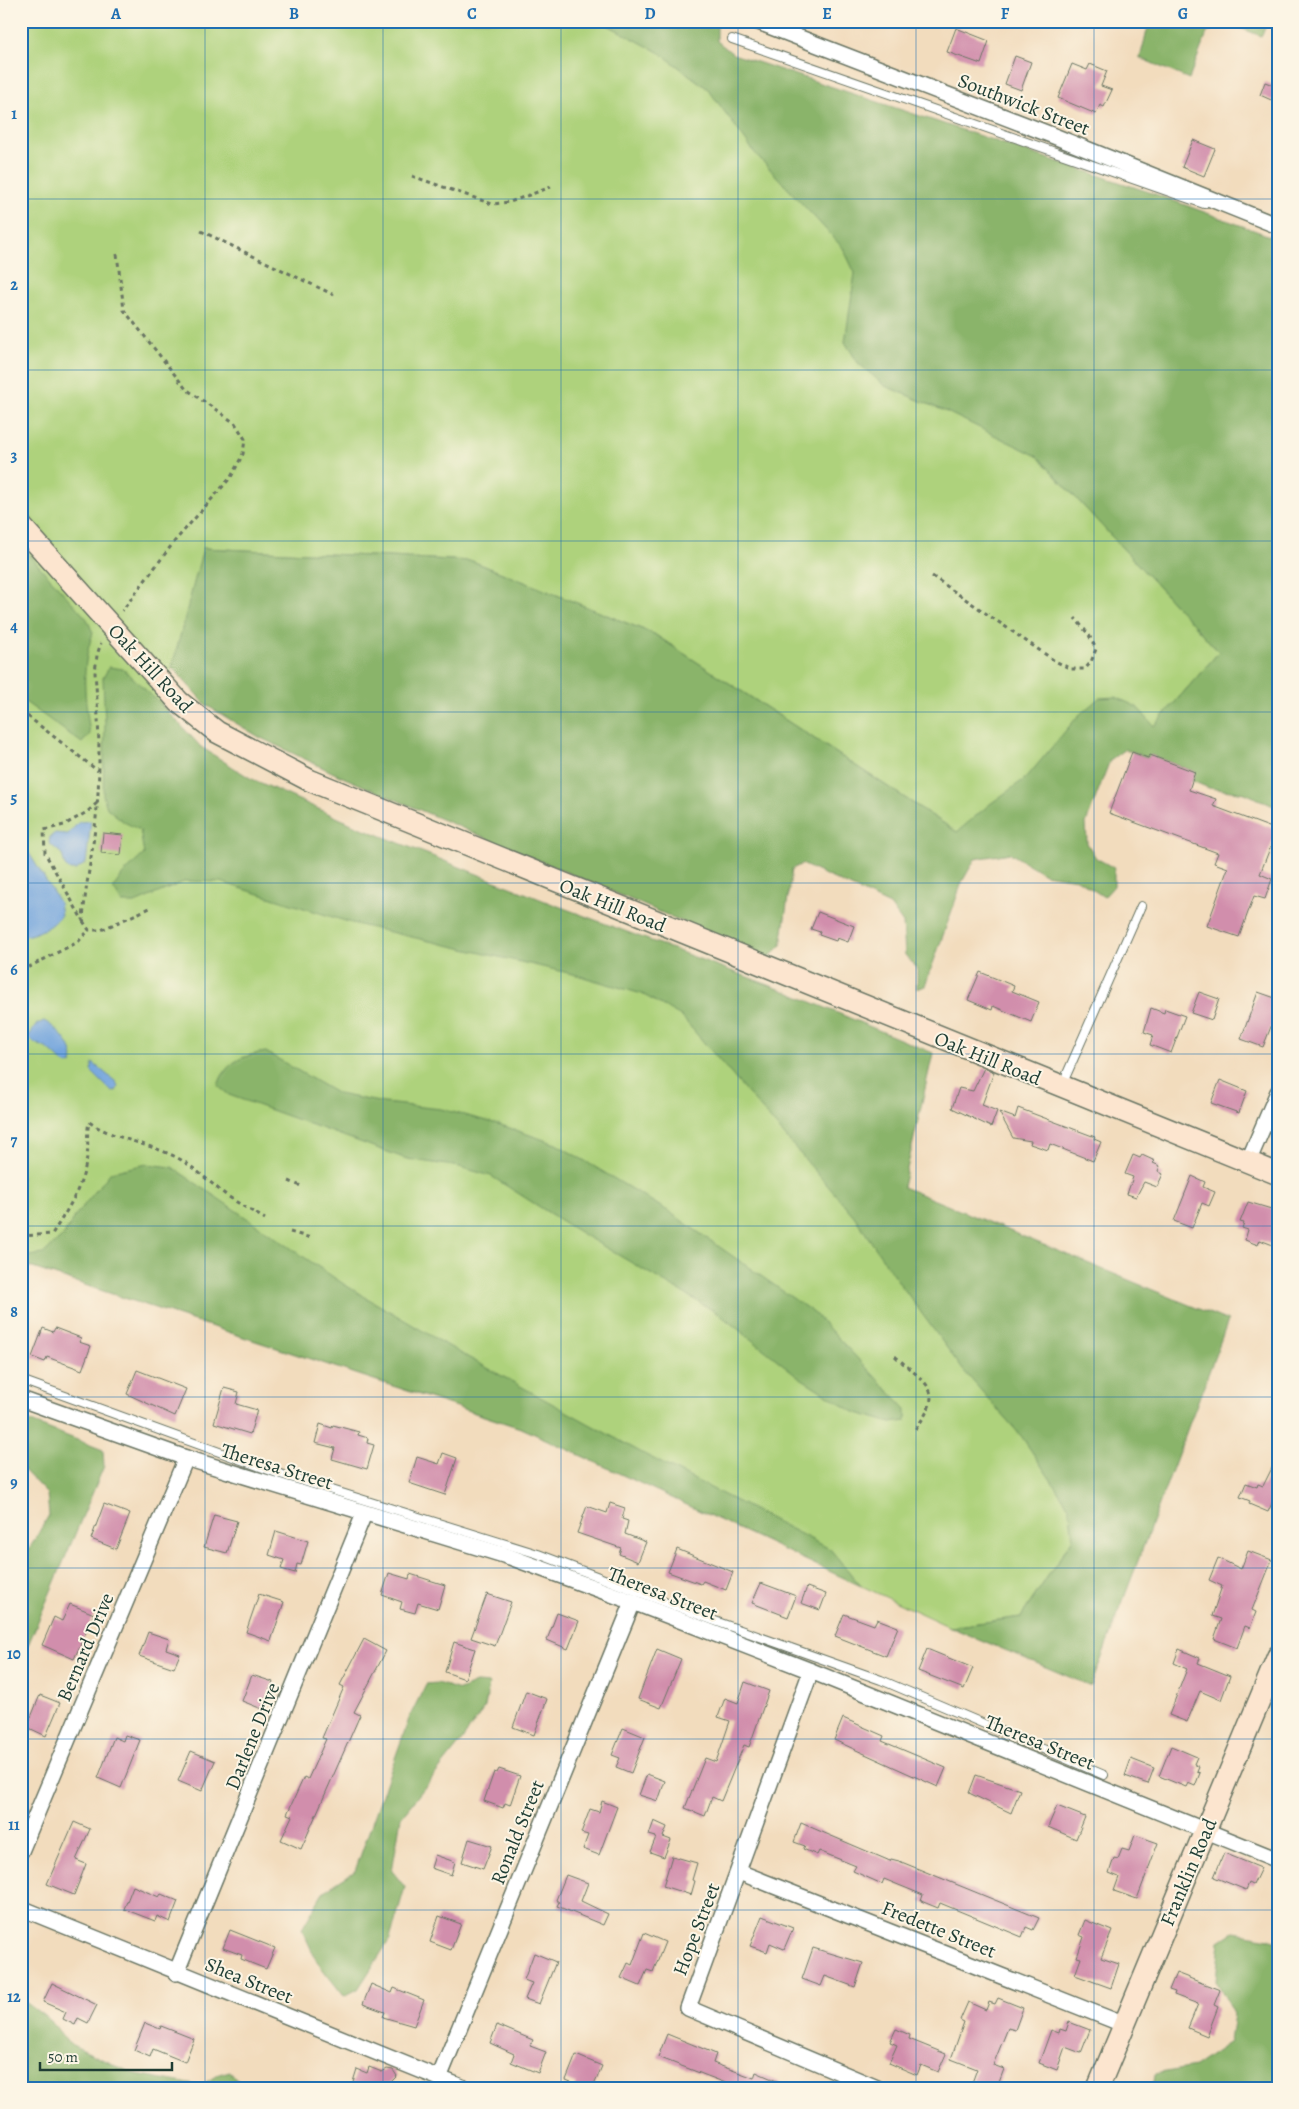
<svg xmlns="http://www.w3.org/2000/svg" width="1299" height="2109" viewBox="0 0 1299 2109" font-family="Alegreya,serif">
<style>
.green{fill:#aed27b;stroke:#668858}
.forest{fill:#8ab46b;stroke:#547850}
.water{fill:#72a4dd;stroke:#487088}
.building{fill:#d18eac}
.lines{fill:none;stroke-linecap:round;stroke-linejoin:round}
.lane-casing{stroke:#697564;stroke-width:10}
.street-casing{stroke:#697564;stroke-width:18}
.secondary-casing{stroke:#697564;stroke-width:24}
.path{stroke:#697564;stroke-width:3;stroke-dasharray:4 4;stroke-linecap:butt}
.lane{stroke:#fff;stroke-width:8}
.street{stroke:#fff;stroke-width:15}
.secondary{stroke:#fce5cf;stroke-width:21}
.grid{fill:none;stroke:#1f6fb2;stroke-width:1;stroke-opacity:0.55}
.labels{text-anchor:middle;stroke-width:4;stroke-linejoin:round;paint-order:stroke}
.street-label{font-size:20px;fill:#1f3d34;stroke:#fcf5e5}
.neatline{fill:none;stroke:#1f6fb2;stroke-width:2}
.grid-label{font-size:16px;text-anchor:middle;font-weight:bold;fill:#1f6fb2}
</style>
<rect width="100%" height="100%" fill="#fcf5e5"/>
<filter id="ink" filterUnits="userSpaceOnUse"><feTurbulence type="fractalNoise" baseFrequency=".02" numOctaves="2"/><feDisplacementMap in="SourceGraphic" scale="10" xChannelSelector="R" yChannelSelector="G"/><feConvolveMatrix kernelMatrix="1 2 1 2 8 2 1 2 1" color-interpolation-filters="sRGB"/></filter>
<filter id="wash" filterUnits="userSpaceOnUse"><feTurbulence type="fractalNoise" baseFrequency=".0096" numOctaves="4" result="noise"/><feDisplacementMap in="SourceGraphic" scale="20" xChannelSelector="R" yChannelSelector="G"/><feGaussianBlur stdDeviation="1.12" result="paint"/><feColorMatrix in="noise" values="0 0 0 0 0 0 0 0 0 0 0 0 0 0 0 0 0 1.4 0 .05"/><feComposite in="paint" operator="in"/></filter>
<g filter="url(#wash)">
<rect width="100%" height="100%" fill="#f2dcbd"/>
<path class="green" d="M21,21H677L966,379L1219,652L1154,726L957,832L654,634L472,561L204,548L139,793L694,984L1087,1517L1021,1617L950,1627L524,1429L21,1264Z"/>
<g class="forest">
<path d="M600,21H717V41L733,54L1155,194L1278,239V808L1245,793L1209,788L1192,781L1195,772L1150,755L1148,758L1125,749L1110,760L1086,823L1087,843L1096,858L1114,868V886L1104,897L1077,879L1045,874L1010,853L975,859L962,882L925,986L917,989V968L905,955L903,923L890,905L802,864L792,869L781,946L768,958L340,776L259,737L206,705L172,667L203,548L472,561L654,634L957,832L990,804L1026,778L1078,716L1099,698L1116,697L1137,707L1154,726L1219,652L1037,456L947,412L885,386L858,363L845,342L855,273L843,248L754,152L708,89L660,53Z"/>
<path d="M1145,21H1269L1261,36L1225,22L1207,33L1189,79L1140,58L1148,27Z"/>
<path d="M21,546L87,619L93,633C80,669 85,698 90,734L82,743L21,699Z"/>
<path d="M109,667L123,669L162,705L201,747L250,778L354,825L550,903L790,993L933,1053L903,1187L1228,1321L1091,1686L950,1627L1021,1617L1073,1538L1069,1507L1022,1437L963,1370L893,1274L854,1216L681,1016L642,994L573,974L355,924L221,882L186,881L135,903H122L113,888L123,874L144,854L140,830L124,822L107,808L103,795L105,724L103,678Z"/>
<path d="M266,1052L338,1094L384,1103L441,1109L498,1124L556,1144L585,1161L668,1211L814,1313L906,1409V1421L891,1423L854,1412L799,1377L719,1314L579,1232L491,1176L460,1167L407,1159L229,1095L218,1086C225,1062 243,1055 266,1052Z"/>
<path d="M147,1164L172,1167L345,1285L462,1354L644,1454L830,1549L861,1586L524,1429L21,1264V1257L43,1254L63,1236L76,1215L111,1172Z"/>
<path d="M21,1418L103,1450L104,1466L25,1652L21,1681V1563L49,1515L47,1494L21,1467Z"/>
<path d="M437,1683L460,1690L476,1683L489,1684L485,1707L457,1747L401,1817L392,1871L405,1887L390,1939L358,1989L344,1996L317,1962L302,1929L324,1891L355,1871L410,1716L426,1684Z"/>
<path d="M1234,1932L1270,1938L1278,1943V2088H1153L1155,2074L1194,2067L1230,2042L1234,2014L1216,1980L1220,1941Z"/>
<path d="M21,1999L51,2021L68,2043L132,2073L200,2086L219,2074L230,2071L244,2088H21Z"/>
</g>
<g class="water">
<path d="M91,821L86,863L76,870H70L65,866L62,854L49,843L50,837L55,833L68,834L79,822Z"/>
<path d="M21,840L59,902L61,915C49,929 39,933 21,937Z"/>
<path d="M44,1021C56,1027 77,1048 72,1063L68,1065C60,1062 56,1055 49,1050C42,1045 33,1044 28,1037L37,1024Z"/>
<path d="M93,1063L116,1082L118,1087L116,1091L112,1092L91,1071Z"/>
</g>
<g id="blocks">
<g class="building">
<path d="M956,28L989,41L981,64L947,52Z"/>
<path d="M1015,56L1031,62L1021,90L1005,84Z"/>
<path d="M1072,64L1087,70L1090,64L1107,71L1101,86L1112,90L1104,107L1100,105L1096,114L1058,98Z"/>
<path d="M1265,82L1278,87V103L1260,95Z"/>
<path d="M1193,140L1215,149L1204,176L1182,167Z"/>
<path d="M1132,752L1148,758L1150,755L1195,772L1189,790L1216,799L1213,806L1277,830L1260,874L1272,879L1265,899L1254,896L1239,937L1207,926L1228,868L1214,863L1218,853L1109,813Z"/>
<path d="M103,833L123,835L121,855L101,853Z"/>
<path d="M818,912L854,926L848,942L837,938L836,941L819,935L820,932L811,929Z"/>
<path d="M980,972L1014,986L1012,991L1039,1002L1031,1022L993,1006L992,1010L968,1000Z"/>
<path d="M1199,992L1219,999L1212,1020L1191,1013Z"/>
<path d="M1258,992L1278,999V1009L1263,1047L1241,1039Z"/>
<path d="M1151,1008L1164,1013L1165,1009L1185,1016L1171,1053L1150,1045L1153,1035L1144,1032Z"/>
<path d="M984,1068L994,1072L982,1105L997,1111L991,1127L952,1108L959,1088L973,1091Z"/>
<path d="M1220,1080L1247,1091L1239,1113L1211,1103Z"/>
<path d="M1018,1108L1095,1137L1094,1139L1101,1142L1093,1161L1050,1144L1048,1150L1030,1144L1031,1141L1013,1138L999,1112L1015,1118Z"/>
<path d="M1133,1155L1140,1158L1142,1155L1155,1161L1153,1163L1160,1166L1158,1171L1163,1174L1157,1187L1144,1182L1136,1197L1127,1194L1133,1177L1125,1174Z"/>
<path d="M1192,1176L1205,1182L1203,1187L1215,1192L1209,1206L1202,1203L1192,1228L1174,1221Z"/>
<path d="M1248,1202L1278,1211V1247L1260,1240L1258,1245L1245,1240L1248,1230L1242,1228L1244,1223L1240,1222Z"/>
<path d="M43,1328L53,1332L55,1328L81,1338L79,1342L91,1346L82,1370L47,1357L45,1362L32,1357Z"/>
<path d="M137,1370L186,1389L175,1416L127,1394Z"/>
<path d="M224,1388L239,1392L236,1404L257,1410L250,1434L214,1423Z"/>
<path d="M320,1424L332,1428L333,1425L359,1432L358,1435L368,1438L367,1443L374,1445L367,1469L332,1459L335,1448L315,1443Z"/>
<path d="M443,1453L457,1458L445,1495L409,1483L417,1457L439,1464Z"/>
<path d="M1278,1456V1490L1268,1512L1249,1504L1250,1501L1240,1497L1246,1483L1257,1487L1258,1484L1263,1486Z"/>
<path d="M610,1503L625,1508L622,1519L628,1521L625,1534L646,1542L638,1562L619,1554L621,1548L577,1533L587,1506L607,1513Z"/>
<path d="M104,1504L130,1514L116,1549L91,1539Z"/>
<path d="M214,1515L237,1521L227,1553L204,1547Z"/>
<path d="M276,1531L308,1541L301,1565L297,1564L295,1573L281,1569L284,1560L269,1555Z"/>
<path d="M677,1549L733,1572L726,1590L703,1581L701,1584L668,1572Z"/>
<path d="M1248,1551L1272,1560L1252,1610L1256,1612L1250,1628L1245,1626L1237,1648L1214,1639L1221,1619L1212,1616L1222,1586L1209,1580L1218,1558L1241,1569Z"/>
<path d="M389,1573L409,1579L410,1574L445,1585L438,1609L418,1603L415,1613L400,1609L402,1602L382,1595Z"/>
<path d="M761,1583L796,1596L788,1617L752,1603Z"/>
<path d="M807,1587L826,1594L820,1610L801,1603Z"/>
<path d="M259,1594L284,1602L271,1641L246,1632Z"/>
<path d="M487,1594L511,1602L495,1646L471,1638Z"/>
<path d="M70,1604L94,1614L74,1659L42,1645L54,1617L62,1621Z"/>
<path d="M557,1613L579,1621L568,1649L547,1640Z"/>
<path d="M844,1614L874,1625L877,1619L898,1627L886,1656L835,1636Z"/>
<path d="M148,1632L169,1639L166,1649L180,1654L174,1668L139,1656Z"/>
<path d="M364,1639L386,1651L354,1712L360,1715L301,1849L281,1840L292,1816L287,1814L304,1777L308,1779L326,1739L322,1738L344,1687L340,1685Z"/>
<path d="M454,1642L475,1649L465,1679L445,1672Z"/>
<path d="M657,1649L681,1659L661,1708L638,1699Z"/>
<path d="M927,1649L973,1668L964,1689L918,1671Z"/>
<path d="M1179,1649L1200,1658L1198,1663L1230,1676L1221,1700L1200,1691L1187,1722L1169,1715L1187,1669L1174,1663Z"/>
<path d="M252,1675L273,1682L262,1709L242,1701Z"/>
<path d="M745,1682L769,1691L749,1747L744,1745L721,1801L712,1797L705,1816L685,1808L705,1758L716,1762L730,1721L718,1717L725,1698L738,1703Z"/>
<path d="M526,1691L547,1699L534,1735L513,1727Z"/>
<path d="M40,1695L60,1703L46,1736L27,1727Z"/>
<path d="M843,1718L884,1736L882,1741L946,1768L938,1787L834,1740Z"/>
<path d="M623,1728L645,1737L631,1773L616,1767L620,1758L612,1755Z"/>
<path d="M125,1735L140,1740L121,1788L98,1778L114,1737L123,1741Z"/>
<path d="M1171,1746L1197,1757L1194,1764L1199,1767L1197,1772L1200,1773L1195,1786L1188,1783L1186,1787L1159,1776Z"/>
<path d="M191,1751L215,1761L202,1791L178,1781Z"/>
<path d="M1131,1759L1154,1768L1148,1784L1125,1776Z"/>
<path d="M499,1769L520,1776L510,1805L505,1803L503,1808L484,1801L494,1772L497,1773Z"/>
<path d="M647,1774L665,1781L658,1801L639,1795Z"/>
<path d="M976,1775L1020,1790L1011,1813L969,1793Z"/>
<path d="M602,1801L617,1807L599,1855L583,1849L588,1835L581,1833L590,1809L599,1812Z"/>
<path d="M1057,1806L1085,1817L1076,1839L1048,1827Z"/>
<path d="M654,1821L667,1827L663,1837L671,1840L664,1857L650,1852L656,1837L649,1835Z"/>
<path d="M74,1822L90,1829L76,1860L86,1864L74,1895L47,1884Z"/>
<path d="M801,1823L890,1861L891,1859L899,1861L1039,1918L1033,1930L1026,1927L1022,1937L940,1903L938,1908L921,1901L923,1895L884,1879L882,1884L853,1871L856,1866L819,1851L817,1855L803,1849L805,1846L794,1842Z"/>
<path d="M1135,1835L1158,1843L1137,1899L1114,1891L1119,1877L1109,1873L1114,1858L1118,1859L1122,1849L1129,1851Z"/>
<path d="M469,1839L492,1846L483,1869L462,1862Z"/>
<path d="M1224,1853L1261,1868L1253,1885L1249,1883L1246,1890L1214,1877Z"/>
<path d="M435,1855L455,1862L451,1875L431,1868Z"/>
<path d="M672,1856L697,1863L692,1880L695,1881L691,1895L663,1886Z"/>
<path d="M566,1875L588,1883L581,1901L608,1914L603,1925L557,1906L559,1902L556,1900Z"/>
<path d="M133,1886L159,1897L161,1894L178,1901L170,1922L157,1916L155,1921L124,1909Z"/>
<path d="M439,1916L461,1924L451,1950L430,1942Z"/>
<path d="M762,1916L793,1928L784,1949L770,1943L767,1952L750,1946Z"/>
<path d="M1085,1920L1112,1931L1101,1958L1119,1964L1111,1988L1075,1975L1081,1958L1077,1957L1084,1937L1079,1935Z"/>
<path d="M230,1930L275,1948L266,1969L241,1959L242,1955L223,1948Z"/>
<path d="M644,1933L665,1942L653,1972L647,1970L640,1986L621,1978L628,1963L632,1965Z"/>
<path d="M813,1948L863,1963L855,1987L825,1976L821,1986L802,1979Z"/>
<path d="M534,1953L556,1962L539,2004L525,1999L532,1983L524,1980Z"/>
<path d="M1176,1973L1220,1990L1214,2005L1218,2007L1207,2036L1188,2028L1198,2004L1174,1995L1175,1992L1169,1990Z"/>
<path d="M52,1983L97,2005L88,2023L78,2018L75,2025L63,2019L66,2012L43,2002Z"/>
<path d="M371,1984L392,1993L394,1988L424,2000L414,2026L383,2017L385,2012L363,2004Z"/>
<path d="M998,1998L1023,2008L1015,2030L1008,2028L993,2065L1004,2069L997,2088H970L977,2069L951,2059L964,2022L960,2020L968,2002L986,2010L989,2002L995,2004Z"/>
<path d="M1069,2022L1090,2030L1081,2053L1065,2047L1057,2070L1039,2063L1051,2030L1059,2033L1060,2029L1066,2031Z"/>
<path d="M145,2023L160,2029L161,2026L194,2039L185,2062L153,2049L150,2057L134,2050Z"/>
<path d="M497,2025L533,2040L530,2046L546,2052L538,2073L511,2062L514,2054L490,2043Z"/>
<path d="M896,2029L910,2035L909,2039L946,2054L938,2072L921,2065L917,2075L889,2063L897,2045L890,2042Z"/>
<path d="M667,2034L716,2054L713,2063L754,2078L756,2072L793,2088H729L731,2085L658,2057Z"/>
<path d="M576,2055L602,2066L593,2088H574L576,2084L566,2080Z"/>
<path d="M369,2067L382,2072L387,2069L393,2070L397,2076L390,2083H382L380,2088H351L357,2069L367,2073Z"/>
</g>
</g>
</g>
<g filter="url(#ink)">
<use href="#blocks" fill-opacity="0" stroke="#697564" stroke-width="1"/>
<g class="lines">
<g class="lane-casing">
<g id="lane">
<path d="M732,39L1204,204"/>
<path d="M1062,1085L1141,906"/>
<path d="M21,1380L277,1473L538,1554L712,1620L881,1680L1104,1775"/>
</g>
</g>
<g class="street-casing">
<g id="street">
<path d="M756,21L1054,136L1278,226"/>
<path d="M1248,1162L1278,1092"/>
<path d="M21,1399L186,1458L510,1557L633,1602L811,1671L1278,1860"/>
<path d="M811,1671L688,2008L877,2088"/>
<path d="M21,1851L186,1458"/>
<path d="M739,1872L1125,2025"/>
<path d="M21,1908L464,2088"/>
<path d="M176,1973L364,1514"/>
<path d="M439,2078L633,1602"/>
</g>
</g>
<g class="secondary-casing">
<g id="secondary">
<path d="M21,526L179,702L217,732L309,780L1278,1174"/>
<path d="M1098,2088L1278,1656"/>
</g>
</g>
<g class="path">
<path d="M412,176L492,204L510,202L551,187"/>
<path d="M201,231L334,295"/>
<path d="M117,254L124,310L186,389L235,423L245,439L243,454L231,477L174,542L122,611"/>
<path d="M932,576L1055,661L1071,669H1085L1091,662L1096,649L1089,635L1075,618"/>
<path d="M21,711L98,771"/>
<path d="M97,803L87,812L64,825L44,830L45,853L83,921C85,886 93,853 96,818C101,770 99,721 95,673L97,655L101,643"/>
<path d="M83,921L89,930H101L152,907"/>
<path d="M21,971L78,942L89,930"/>
<path d="M289,1181L303,1187"/>
<path d="M290,1232L311,1238"/>
<path d="M21,1236L52,1234C67,1211 84,1185 87,1156C89,1144 86,1136 89,1122C114,1139 147,1143 174,1156C194,1166 209,1182 226,1195C239,1204 252,1211 265,1219"/>
<path d="M895,1356C928,1386 947,1389 913,1432"/>
</g>
<use href="#lane" class="lane"/>
<use href="#street" class="street"/>
<use href="#secondary" class="secondary"/>
</g>
</g>
<path class="grid" d="M205,21V2088M383,21V2088M561,21V2088M738,21V2088M916,21V2088M1094,21V2088M21,199H1278M21,370H1278M21,541H1278M21,712H1278M21,883H1278M21,1054H1278M21,1226H1278M21,1397H1278M21,1568H1278M21,1739H1278M21,1910H1278"/>
<g class="labels">
<g class="street-label">
<text transform="translate(1024 104) rotate(21)" y="7">Southwick Street</text>
<text transform="translate(151 668) rotate(47)" y="7">Oak Hill Road</text>
<text transform="translate(613 905) rotate(22)" y="7">Oak Hill Road</text>
<text transform="translate(988 1058) rotate(22)" y="7">Oak Hill Road</text>
<text transform="translate(277 1466) rotate(17)" y="7">Theresa Street</text>
<text transform="translate(663 1593) rotate(21)" y="7">Theresa Street</text>
<text transform="translate(85 1647) rotate(-67)" y="7">Bernard Drive</text>
<text transform="translate(252 1736) rotate(-68)" y="7">Darlene Drive</text>
<text transform="translate(1040 1742) rotate(22)" y="7">Theresa Street</text>
<text transform="translate(517 1832) rotate(-68)" y="7">Ronald Street</text>
<text transform="translate(1188 1872) rotate(-67)" y="7">Franklin Road</text>
<text transform="translate(696 1929) rotate(-69)" y="7">Hope Street</text>
<text transform="translate(939 1929) rotate(22)" y="7">Fredette Street</text>
<text transform="translate(249 1980) rotate(22)" y="7">Shea Street</text>
</g>
</g>
<rect width="1299" height="2109" fill="none" stroke="#fcf5e5" stroke-width="55"/>
<path d="M40 2062v8h132v-8" fill="none" stroke="#1f3d34" stroke-width="2.5"/>
<text x="48" y="2062" font-size="15" fill="#1f3d34" stroke="#fcf5e5" stroke-width="4" paint-order="stroke">50 m</text>
<rect x="28" y="28" width="1244" height="2054" class="neatline"/>
<g class="grid-label">
<text x="116" y="19">A</text>
<text x="294" y="19">B</text>
<text x="472" y="19">C</text>
<text x="650" y="19">D</text>
<text x="827" y="19">E</text>
<text x="1005" y="19">F</text>
<text x="1183" y="19">G</text>
<text x="14" y="119">1</text>
<text x="14" y="290">2</text>
<text x="14" y="461">3</text>
<text x="14" y="632">4</text>
<text x="14" y="803">5</text>
<text x="14" y="975">6</text>
<text x="14" y="1146">7</text>
<text x="14" y="1317">8</text>
<text x="14" y="1488">9</text>
<text x="14" y="1659">10</text>
<text x="14" y="1830">11</text>
<text x="14" y="2002">12</text>
</g>
</svg>
